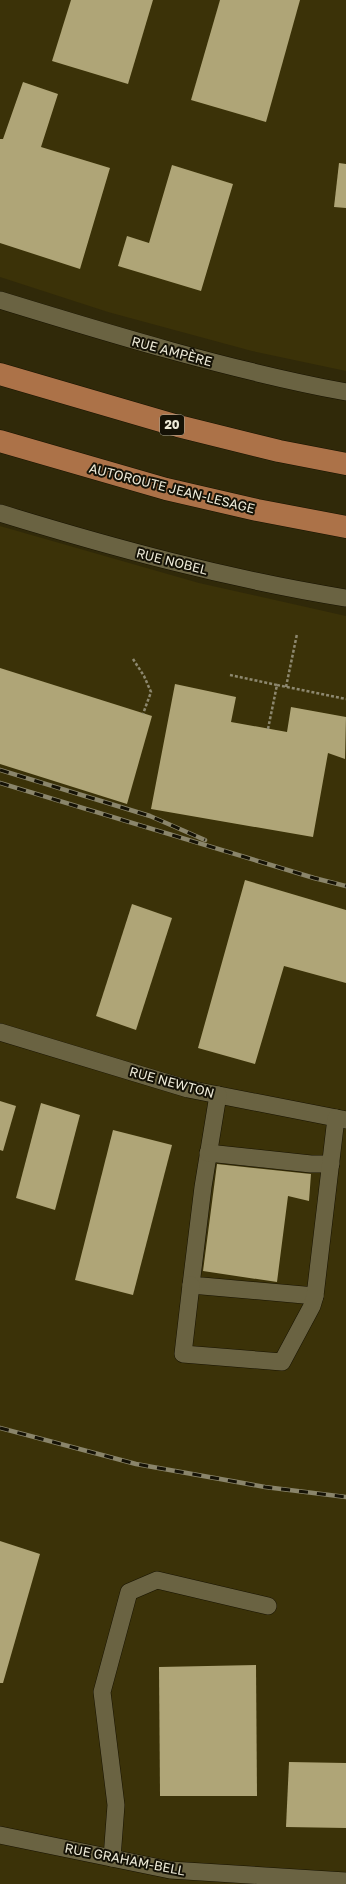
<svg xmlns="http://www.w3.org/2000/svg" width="346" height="1884" viewBox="0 0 346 1884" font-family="'Golos Text',sans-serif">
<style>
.built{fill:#3b3208}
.building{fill:#afa577}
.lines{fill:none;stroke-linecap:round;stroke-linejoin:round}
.minor-casing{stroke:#171200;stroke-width:18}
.highway-casing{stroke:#171200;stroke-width:23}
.path{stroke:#8d886f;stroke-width:2.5;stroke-dasharray:3 2;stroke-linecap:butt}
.minor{stroke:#6a6342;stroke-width:17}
.highway{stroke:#ac7248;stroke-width:22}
.rail-casing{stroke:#8a856b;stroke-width:4.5}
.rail{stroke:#151206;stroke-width:3;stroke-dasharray:9;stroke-linecap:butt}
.labels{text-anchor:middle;stroke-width:4;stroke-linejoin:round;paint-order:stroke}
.shield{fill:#151206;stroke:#aca999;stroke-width:1}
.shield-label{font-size:12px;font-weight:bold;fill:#edead8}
.street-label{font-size:13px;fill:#edead8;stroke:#151206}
</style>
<rect width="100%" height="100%" fill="#302909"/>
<g class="built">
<path d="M0,0H346V371L252,351L108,312L0,277Z"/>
<path d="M0,526L199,583L346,616V1884H0Z"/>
</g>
<g class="building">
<path d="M71,0H153L128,84L52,61Z"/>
<path d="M220,0H300L266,122L191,100Z"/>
<path d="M23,82L58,94L41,147L110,168L80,269L0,243V139H3Z"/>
<path d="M339,163L346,164V208L334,207Z"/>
<path d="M172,165L233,184L201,291L118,266L127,236L149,243Z"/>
<path d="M0,668L152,716L127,804L0,764Z"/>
<path d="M175,684L236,697L231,722L287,732L291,707L346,717L345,759L328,753L313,837L151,809Z"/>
<path d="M245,880L346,910V983L284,966L255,1064L198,1048Z"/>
<path d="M132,904L172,918L136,1030L96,1016Z"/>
<path d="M0,1101L16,1106L3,1151L0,1150Z"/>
<path d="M41,1103L80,1115L55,1210L16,1198Z"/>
<path d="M113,1130L172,1145L133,1295L75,1280Z"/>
<path d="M217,1164L311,1174L309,1201L288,1196L277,1282L203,1271Z"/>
<path d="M0,1541L40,1554L3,1683H0Z"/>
<path d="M256,1665L257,1796H160L159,1667Z"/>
<path d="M289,1762L346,1763V1828L286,1827Z"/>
</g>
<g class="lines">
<g class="minor-casing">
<g id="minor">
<path d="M0,300C114,335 229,370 346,392"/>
<path d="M0,513C114,548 228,579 346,598"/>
<path d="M0,1032L188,1089L346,1120"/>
<path d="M218,1095L203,1187L191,1285L315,1296"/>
<path d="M208,1153L311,1164H331"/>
<path d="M191,1285L183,1354L282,1362L312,1306L315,1296L336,1118"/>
<path d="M0,1835L170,1870L346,1881"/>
<path d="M112,1858L116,1805L102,1692L129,1592L157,1580L268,1606"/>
</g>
</g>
<g class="highway-casing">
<g id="highway">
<path d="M0,374L178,426L279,451L346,464"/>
<path d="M0,441L166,489L257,510L346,527"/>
</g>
</g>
<g class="path">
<path d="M133,659L144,676L151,692L143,714"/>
<path d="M230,675L277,685"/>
<path d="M286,687L297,634"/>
<path d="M268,729L277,685L346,699"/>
</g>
<use href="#minor" class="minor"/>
<use href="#highway" class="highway"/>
<g class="rail-casing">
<g id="rail">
<path d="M0,770L150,816L205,840"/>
<path d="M0,783L314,878L346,886"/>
<path d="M0,1428L136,1464L265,1487L346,1497"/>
</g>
</g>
<use href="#rail" class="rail"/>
</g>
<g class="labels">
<rect class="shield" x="160" y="415" width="24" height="20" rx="3"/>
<g class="shield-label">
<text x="172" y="429">20</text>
</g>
<g class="street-label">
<text transform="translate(172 351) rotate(15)" y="5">RUE AMPÈRE</text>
<text transform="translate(172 488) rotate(14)" y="5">AUTOROUTE JEAN-LESAGE</text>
<text transform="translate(172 561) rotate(14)" y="5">RUE NOBEL</text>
<text transform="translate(172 1082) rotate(15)" y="5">RUE NEWTON</text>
<text transform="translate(125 1859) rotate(11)" y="5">RUE GRAHAM-BELL</text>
</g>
</g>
</svg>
